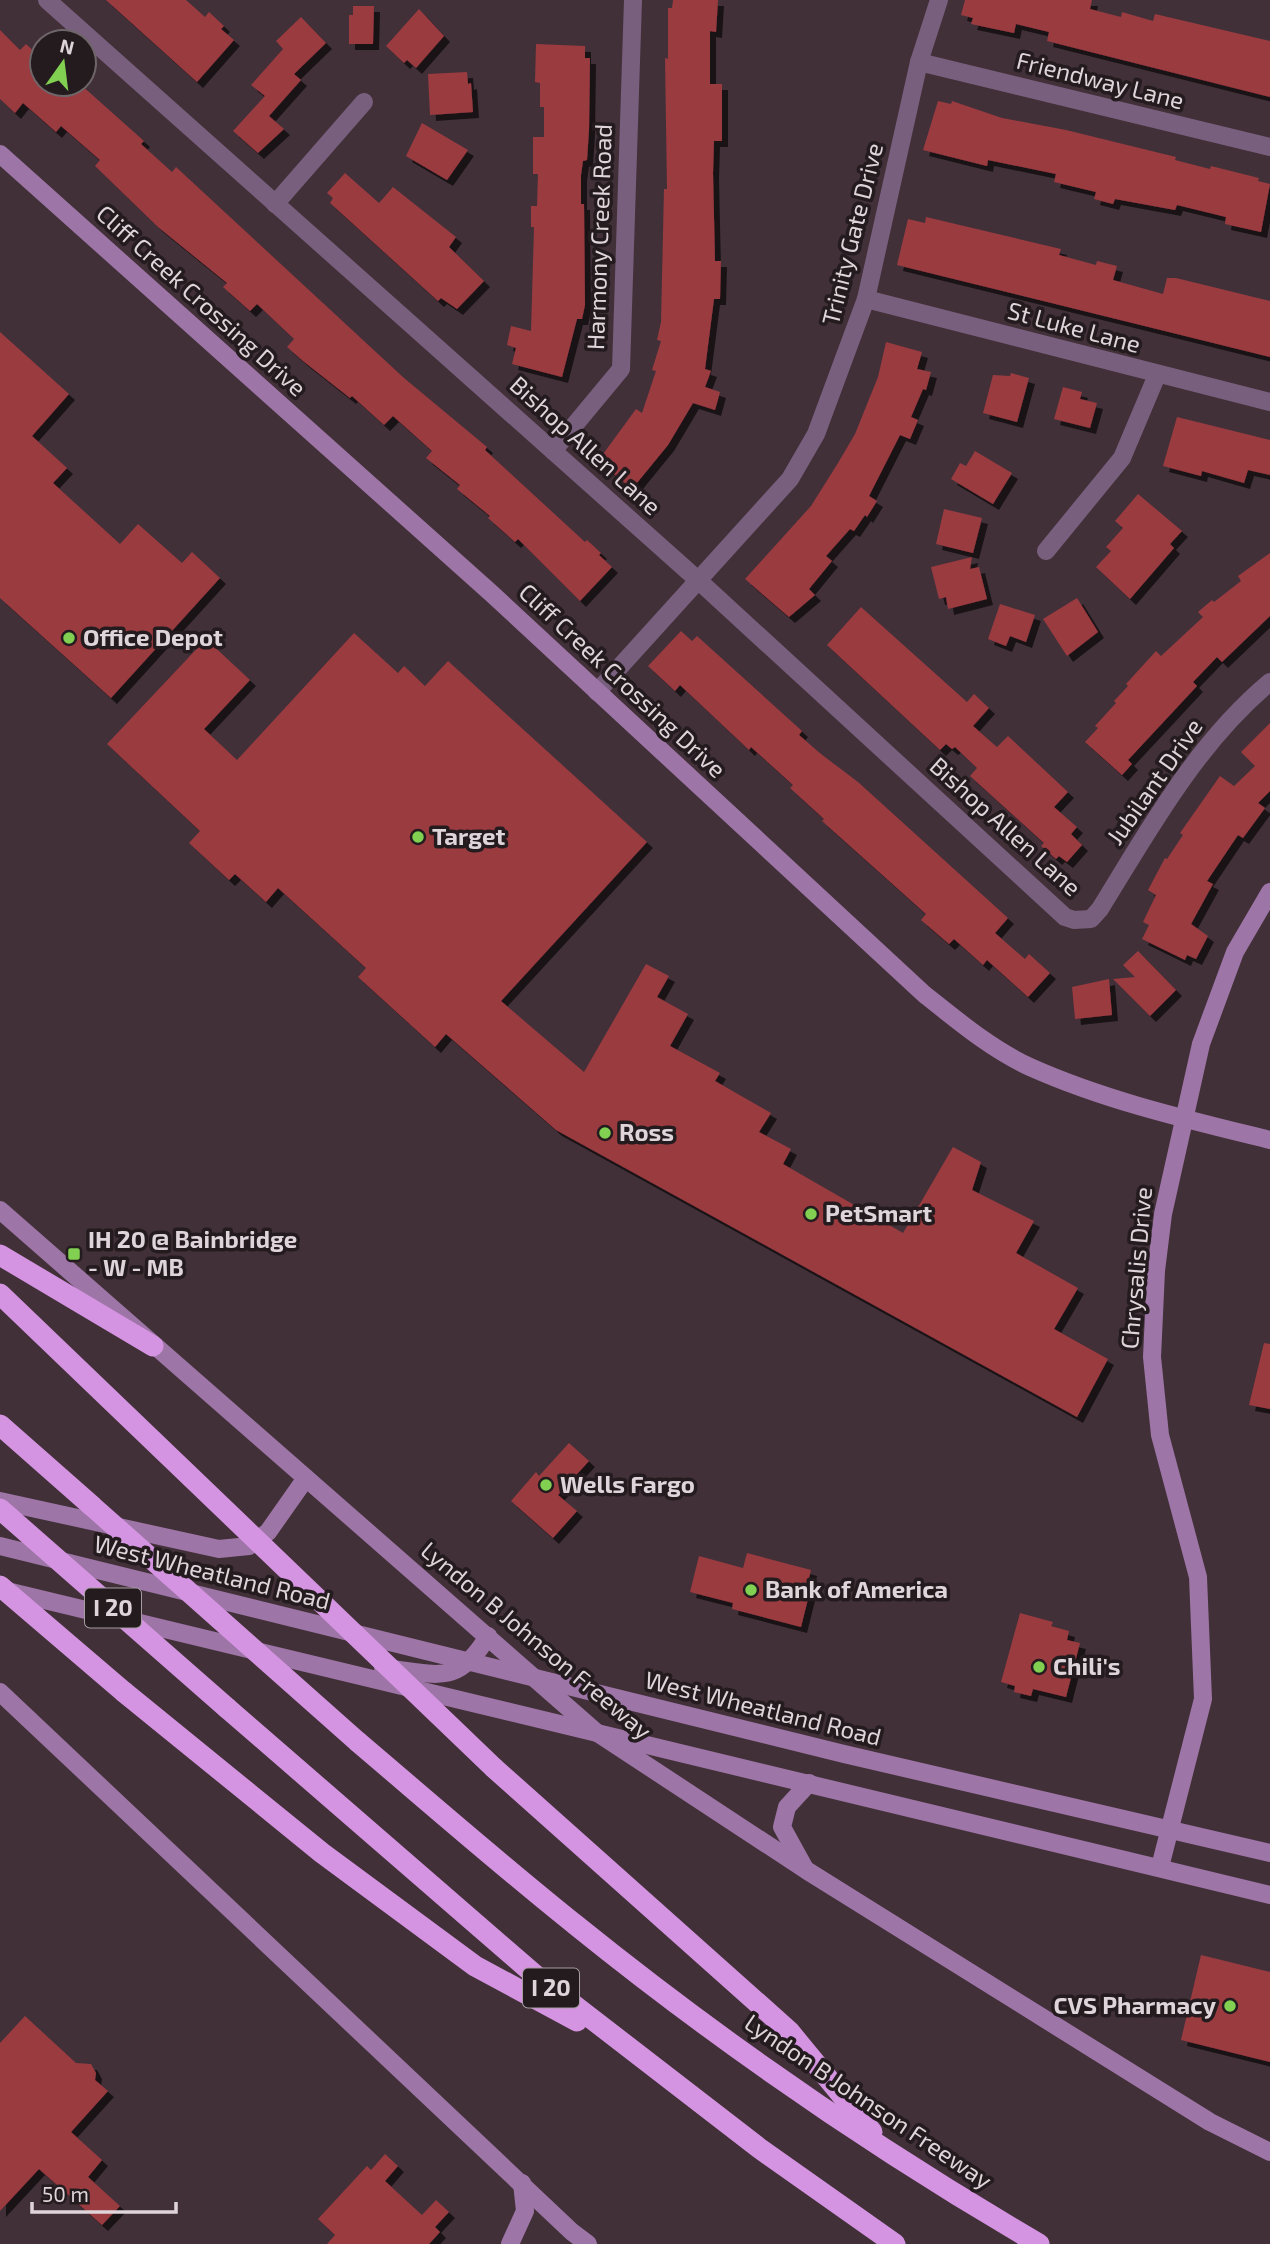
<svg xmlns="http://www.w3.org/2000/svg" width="1270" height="2244" viewBox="0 0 1270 2244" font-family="'Exo 2',sans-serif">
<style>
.building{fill:#9a3a41;filter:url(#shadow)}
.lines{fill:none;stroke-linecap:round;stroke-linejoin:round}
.street{stroke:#795f7e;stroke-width:18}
.secondary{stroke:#9e75a7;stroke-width:18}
.highway{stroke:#d594e2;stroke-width:21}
.highway-bridge{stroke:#d594e2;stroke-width:21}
.poi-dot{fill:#81d051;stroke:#231b1e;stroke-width:2.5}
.labels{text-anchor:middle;stroke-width:7;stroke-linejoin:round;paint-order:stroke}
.shield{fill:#231b1e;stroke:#a79ca1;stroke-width:2}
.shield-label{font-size:23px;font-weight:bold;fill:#dfd4d9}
.street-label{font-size:24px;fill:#dfd4d9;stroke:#231b1e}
.poi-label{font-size:24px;font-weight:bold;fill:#dfd4d9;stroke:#231b1e;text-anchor:start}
</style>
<defs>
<filter id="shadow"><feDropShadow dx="6" dy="6" stdDeviation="0" flood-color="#0009"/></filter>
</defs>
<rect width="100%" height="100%" fill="#413038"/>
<g class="building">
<path d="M106,0H186L205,17L209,12L224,26L221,29L234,40L197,82Z"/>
<path d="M673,0H718L716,32L710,31V84H722V141H714L713,173L715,261H721L720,299H714L705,369L711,371L705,387L720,392L715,410L693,403L668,445L632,489L598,461L636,409L642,413L656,371L652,370L661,341L657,340L661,322L664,189H667L665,58L668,59V8H672Z"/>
<path d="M965,0H1092L1090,9L1121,17L1122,12L1153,21L1155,14L1270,41V97L1047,41L1049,32L1016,24L1014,33L971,24L973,18L961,15Z"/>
<path d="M353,6H374L373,44H349V15H353Z"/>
<path d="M419,9L444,36L416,68L407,60L404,63L386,46Z"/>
<path d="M301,17L326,43L294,74L301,80L269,116L284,129L258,153L233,131L265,96L251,85L283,49L276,41Z"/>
<path d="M0,30L20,50L26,44L42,59V84H80L144,141L141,144L172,172L176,167L404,378L487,447L485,450L585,542L587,540L601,553L599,555L612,567L580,601L518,539L515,542L488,518L490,516L457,489L460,485L426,458L432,451L393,416L384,425L352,396L350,398L303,361L287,347L294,339L257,304L250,311L223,287L227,283L158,227L95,166L100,160L61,126L56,132L23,103L15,113L0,99Z"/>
<path d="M536,44L585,46V58H590L589,130L587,160L583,161L581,175V204H584L585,305L582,319H577L562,377L512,364L516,348L507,345L511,326L531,331L534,227H531V206H537L538,174H533V137H544V107H540V83L535,82Z"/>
<path d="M467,72L468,84L471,83L473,112L430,115L428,74Z"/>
<path d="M938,101L951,104L952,101L1002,118L1066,130L1176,157L1175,160L1210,169L1211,166L1259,178L1258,181L1270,184L1261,232L1225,224L1226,217L1177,205L1175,210L1115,199L1113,204L1094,199L1096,192L1054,182L1056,174L988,160L987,166L923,150Z"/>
<path d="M422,123L468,150L447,180L406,156Z"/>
<path d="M345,173L379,203L393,187L456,237L449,247L484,281L457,309L441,298L438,301L330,203L333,198L327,193Z"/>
<path d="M926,217L1061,249L1059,255L1096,265L1097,261L1117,266L1113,280L1163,294L1167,278H1176L1270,301V357L897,265L908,219L925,223Z"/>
<path d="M0,332L69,394L32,436L67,468L53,483L120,544L138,524L182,563L192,552L220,578L111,698L0,598Z"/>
<path d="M886,342L922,352L917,369L931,372L926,390L923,389L911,417L918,420L910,439L900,435L869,496L877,501L867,517L865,515L854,531L850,529L826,556L832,561L809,589L815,595L789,617L745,579L811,506L838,463L855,434L878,377Z"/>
<path d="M1011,373L1029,378L1017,422L983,413L993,375L1010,376Z"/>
<path d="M1063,387L1082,392L1080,399L1097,403L1090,428L1054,419Z"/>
<path d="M1177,417L1270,440V475L1248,470L1244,483L1202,471L1201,476L1163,466Z"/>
<path d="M975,451L1012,473L993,504L951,479L960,463L966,466Z"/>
<path d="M1138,494L1182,531L1170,544L1174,548L1130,599L1096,567L1111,551L1106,547L1123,528L1115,521Z"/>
<path d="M944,509L982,518L973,553L936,544Z"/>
<path d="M1270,553V616L1222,662L1217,657L1193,682L1197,686L1128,760L1132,764L1122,775L1085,742L1098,728L1095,726L1116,703L1114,701L1128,686L1126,684L1156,651L1161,656L1203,617L1198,612L1212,600L1214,602L1241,581L1238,576Z"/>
<path d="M972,557L970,569L979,567L987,599L948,609L946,597L939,599L931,567Z"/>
<path d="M1077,598L1098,632L1067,656L1043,619Z"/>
<path d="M1000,604L1035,615L1026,642L1010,636L1006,646L988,639Z"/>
<path d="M861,607L967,702L974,694L989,708L973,726L997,747L1008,736L1068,792L1054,807L1077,827L1071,834L1082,845L1067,862L1059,856L1056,859L1041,846L1044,843L970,776L977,768L955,747L952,749L946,744L940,750L827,645Z"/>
<path d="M681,631L692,641L697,636L802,731L799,735L821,754L858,782L1008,918L995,933L1025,959L1029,954L1050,973L1028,997L987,960L983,965L954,939L949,944L921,920L926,914L822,821L824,819L790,788L793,785L751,747L749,750L680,685L675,691L648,666Z"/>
<path d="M354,633L398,673L404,666L425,686L448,661L647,842L501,1001L584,1072L646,964L669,976L657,997L688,1014L670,1046L720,1073L715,1081L771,1113L759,1132L791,1149L783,1164L903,1233L953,1147L981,1162L972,1190L1034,1221L1016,1253L1078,1288L1054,1329L1108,1359L1077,1417L556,1130L446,1034L435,1047L358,977L366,968L278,888L266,902L235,874L229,880L189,843L200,831L107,744L206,639L250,680L204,729L237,760Z"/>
<path d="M1270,723V791L1258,803L1265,808L1243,838L1238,835L1207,881L1213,884L1191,924L1208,936L1196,959L1187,955L1185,960L1142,939L1149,925L1143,922L1156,895L1148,890L1165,858L1167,859L1183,835L1180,833L1220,776L1234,786L1255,766L1241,752Z"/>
<path d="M1138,951L1176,990L1150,1016L1113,979L1135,977L1123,965Z"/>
<path d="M1109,979L1112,1015L1075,1019L1072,987Z"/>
<path d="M1264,1343L1270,1344V1409L1249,1405Z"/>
<path d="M569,1443L589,1461L558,1495L577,1511L553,1538L511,1501L536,1472L539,1476Z"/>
<path d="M747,1553L811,1570L807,1586L811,1587L801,1627L732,1609L733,1603L690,1592L699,1556L743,1568Z"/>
<path d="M1020,1613L1053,1622L1051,1626L1069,1631L1067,1640L1080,1643L1066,1697L1033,1689L1031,1696L1014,1692L1015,1686L1001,1682Z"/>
<path d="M1201,1955L1270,1972V2062L1181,2040Z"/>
<path d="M25,2016L76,2063L91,2064L96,2073L95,2080L108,2091L71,2132L102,2160L88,2177L120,2206L102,2225L39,2169L0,2211V2043Z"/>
<path d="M385,2154L398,2166L385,2181L422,2215L436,2200L449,2212L435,2227L440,2232L429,2244H327L335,2235L318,2219L367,2166L371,2170Z"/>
</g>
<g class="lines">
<g class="street">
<path d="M47,0L699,581L1065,917L1074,920L1091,919L1100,909C1150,828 1196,744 1270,682"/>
<path d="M919,62L1270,147"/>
<path d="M275,204L364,102"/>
<path d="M866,299L1270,402"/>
<path d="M553,451L621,369L633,0"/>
<path d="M1046,551L1122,458L1157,375"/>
<path d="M597,692L790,479L816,434L866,299L919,62L939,0"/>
</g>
<g class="secondary">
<path d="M0,154L491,593L924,994C958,1021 991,1049 1030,1067C1106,1101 1189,1120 1270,1140"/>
<path d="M0,1210L596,1732L806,1870L1210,2122L1270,2152"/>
<path d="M0,1501L219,1549L249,1546L268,1532L306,1478"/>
<path d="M0,1546L844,1754L1270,1853"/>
<path d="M7,1591L1270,1895"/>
<path d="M383,1668C436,1673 457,1688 488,1636"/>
<path d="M0,1692L572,2232L588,2244"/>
<path d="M804,1867L782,1827L787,1807L809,1783"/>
<path d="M1160,1867L1203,1699L1198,1577L1160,1435L1152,1357L1156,1271L1163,1214L1201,1044L1235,952L1270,892"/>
<path d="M510,2244L525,2211L522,2183"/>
</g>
<g class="highway">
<path d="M0,1255L153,1346"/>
<path d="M0,1425L92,1506"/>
<path d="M124,1692L322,1853L475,1966L577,2021"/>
<path d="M227,1708L535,1975L759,2148L895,2244"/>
<path d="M358,1742C431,1804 503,1867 577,1926C722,2043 878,2150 1039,2244"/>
<path d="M494,1768L789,2031L872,2132"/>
</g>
<g class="highway-bridge">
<path d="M0,1294L494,1768"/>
<path d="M92,1506L358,1742"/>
<path d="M0,1509L227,1708"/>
<path d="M0,1586L124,1692"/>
</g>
</g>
<g class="poi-dot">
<circle cx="69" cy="638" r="7"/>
<circle cx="418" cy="837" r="7"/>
<circle cx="605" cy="1133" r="7"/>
<circle cx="811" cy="1214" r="7"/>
<rect x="67" y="1247" width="14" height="14" rx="3.5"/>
<circle cx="546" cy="1485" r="7"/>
<circle cx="751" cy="1590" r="7"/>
<circle cx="1039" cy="1667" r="7"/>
<circle cx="1230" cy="2006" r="7"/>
</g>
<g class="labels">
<g class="shield">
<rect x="85" y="1588.5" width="56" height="39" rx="5"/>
<rect x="523" y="1968.5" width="56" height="39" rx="5"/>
</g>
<g class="shield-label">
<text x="113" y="1616">I 20</text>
<text x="551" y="1996">I 20</text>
</g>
<g class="street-label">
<text transform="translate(1100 81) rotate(14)" y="8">Friendway Lane</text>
<text transform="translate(853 234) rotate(-76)" y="8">Trinity Gate Drive</text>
<text transform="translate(600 237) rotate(-88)" y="8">Harmony Creek Road</text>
<text transform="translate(201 301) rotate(42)" y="8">Cliff Creek Crossing Drive</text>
<text transform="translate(1074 328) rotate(15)" y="8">St Luke Lane</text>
<text transform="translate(585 446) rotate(42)" y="8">Bishop Allen Lane</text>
<text transform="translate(622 681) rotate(43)" y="8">Cliff Creek Crossing Drive</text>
<text transform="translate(1155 782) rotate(-55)" y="8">Jubilant Drive</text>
<text transform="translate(1005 827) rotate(42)" y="8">Bishop Allen Lane</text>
<text transform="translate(1137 1268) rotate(-85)" y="8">Chrysalis Drive</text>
<text transform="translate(212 1573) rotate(14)" y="8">West Wheatland Road</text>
<text transform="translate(536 1641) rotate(40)" y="8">Lyndon B Johnson Freeway</text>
<text transform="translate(763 1709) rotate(14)" y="8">West Wheatland Road</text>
<text transform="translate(868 2102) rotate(34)" y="8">Lyndon B Johnson Freeway</text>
</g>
<g class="poi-label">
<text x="83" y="646">Office Depot</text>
<text x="432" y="845">Target</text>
<text x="619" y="1141">Ross</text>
<text x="825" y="1222">PetSmart</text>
<text x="88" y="1248">IH 20 @ Bainbridge<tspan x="88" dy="28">- W - MB</tspan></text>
<text x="560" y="1493">Wells Fargo</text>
<text x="765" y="1598">Bank of America</text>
<text x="1053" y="1675">Chili's</text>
<text x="1216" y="2014" text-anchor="end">CVS Pharmacy</text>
</g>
</g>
<g transform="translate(63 63) rotate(14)"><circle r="33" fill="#231b1e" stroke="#6e6569" stroke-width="2"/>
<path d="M0-5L12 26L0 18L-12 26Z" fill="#81d051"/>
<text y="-10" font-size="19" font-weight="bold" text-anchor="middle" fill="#dfd4d9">N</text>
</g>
<path d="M32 2202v10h144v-10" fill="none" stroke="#dfd4d9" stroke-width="3.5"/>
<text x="42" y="2202" font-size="21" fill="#dfd4d9" stroke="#231b1e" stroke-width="5" paint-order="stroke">50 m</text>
</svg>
